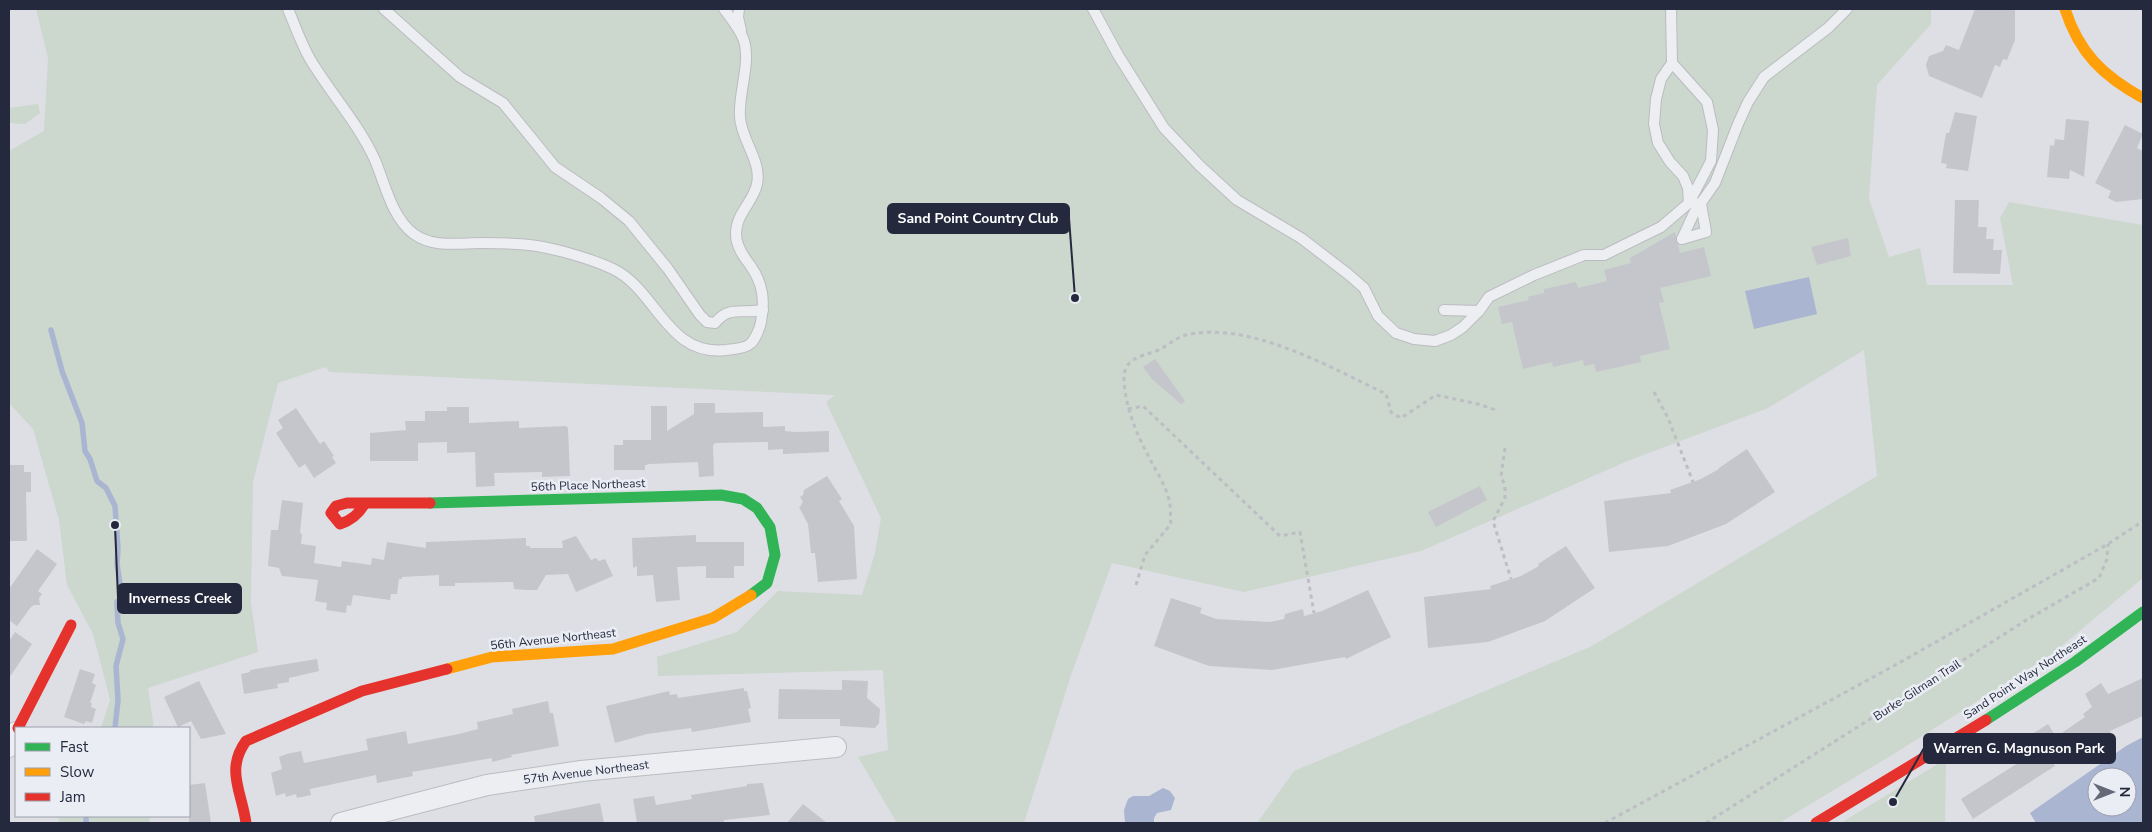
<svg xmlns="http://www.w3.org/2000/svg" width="2152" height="832" viewBox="0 0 2152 832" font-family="'Nunito Sans',sans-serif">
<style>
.green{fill:#ccd7ce}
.water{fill:#aab5d2;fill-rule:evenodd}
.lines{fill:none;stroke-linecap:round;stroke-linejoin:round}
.stream{stroke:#aab5d2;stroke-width:5.5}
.building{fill:#c5c6cc}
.lane-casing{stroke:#bbbcc1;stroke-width:12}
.street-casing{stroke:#bbbcc1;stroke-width:22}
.path{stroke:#bdbec4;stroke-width:3;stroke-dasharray:4 4;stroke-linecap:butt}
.lane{stroke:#edeef1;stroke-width:10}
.street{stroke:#edeef1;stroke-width:20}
.fast{stroke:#30b455;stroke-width:11}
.slow{stroke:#ff9f0a;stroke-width:11}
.jam{stroke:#e5322d;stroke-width:11}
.labels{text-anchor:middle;stroke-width:5;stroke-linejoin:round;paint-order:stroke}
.street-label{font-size:12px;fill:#25293d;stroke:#eaedf4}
.leader{fill:none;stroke:#25293d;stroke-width:2}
.callout-dot{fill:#25293d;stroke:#eaedf4;stroke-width:2}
.callout{fill:#25293d;stroke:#25293d;stroke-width:2}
.callout-label{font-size:14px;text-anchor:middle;font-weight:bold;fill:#fff}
</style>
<rect width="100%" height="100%" fill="#dedfe4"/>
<g class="green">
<path d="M36,9H1931V24L1877,85L1869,199L1889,257L1920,248L1927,285H2013L2000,218L2009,202L2143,225V578L2052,654L1892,755L1779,823H1257L1294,771L1592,646L1877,476L1864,350L1768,408L1630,460L1421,551L1244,592L1112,563L1071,675L1024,823H897L858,757L888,750L883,670L658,676L657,657L737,632L778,591L862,595L875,553L881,518L826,402L835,395L329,372L326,367L278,383L253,482L251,603L258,652L148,688L154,728H101L110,700L93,634L67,585L59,520L33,429L9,403V151L44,131L48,58Z"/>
<path d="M38,104L40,113L25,124L9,123V108Z"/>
<path d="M1946,759L1945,823H1841Z"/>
<path d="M58,816H150L149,823H60Z"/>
</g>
<g class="water">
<path d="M1809,277L1817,314L1754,329L1745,291Z"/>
<path d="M2143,737V823H2036L2030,813L2126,746ZM2097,777H2127V807H2097Z"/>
<path d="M1163,788L1170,791L1175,798L1171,810L1157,813L1154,818V823H1125L1124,810L1128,799L1133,796H1149Z"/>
</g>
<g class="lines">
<g class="stream">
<path d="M51,330L62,371L82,423L85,451L90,459L97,481L106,488L115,506L118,549L117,564L122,598L117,602L118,623L123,639L116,666L118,700L115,728"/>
<path d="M86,823V816"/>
</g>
</g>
<g class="building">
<path d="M1975,9H2015V40L2007,60L2003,59L2000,67L1995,65L1982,98L1929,76L1926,65L1929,56L1943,51L1946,45L1959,50Z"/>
<path d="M1955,112L1977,116L1968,171L1946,168L1947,164L1941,163L1946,133H1949Z"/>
<path d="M2066,119L2089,121L2084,177L2070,170L2069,179L2047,177L2050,145L2054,146L2055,139L2064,140Z"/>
<path d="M2125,125L2143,134L2137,148L2143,151V199L2116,202L2108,198L2111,191L2095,183Z"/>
<path d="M1955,200H1979L1978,227H1987L1986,239H1994L1993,250H2002L2000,274L1953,273Z"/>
<path d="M1675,232L1680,253L1704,247L1711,276L1660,288L1664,302L1659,303L1670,349L1640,356L1641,362L1596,372L1594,364L1584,366L1583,360L1553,367L1552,362L1523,369L1512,322L1502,324L1498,307L1529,300L1528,297L1544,293V289L1576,282L1578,288L1607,281L1604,270L1631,263L1630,258Z"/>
<path d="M1848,238L1851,256L1817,265L1811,247Z"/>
<path d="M1155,359L1185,401L1181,404L1152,379L1143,367Z"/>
<path d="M694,403H715V413L763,412V427L785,426V431L796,432L829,431V452L783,454V449L768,450V442L716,443L713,445L714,476L699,477L698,462L650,464L645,465V470H614V445H623V440H651V406H667V431L694,414Z"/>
<path d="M447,407H469V423L519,421V428L566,426L568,428L570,476L542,477V472L494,473L495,486L476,487L475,452L447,453V442L418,443V461H370V433L406,430L405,421H425V411H447Z"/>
<path d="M296,408L320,444L324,441L334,456L332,457L336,463L314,478L305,464L299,468L276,433L283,428L278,420Z"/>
<path d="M1747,449L1775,492L1726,524L1668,546L1609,552L1604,501L1671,493L1670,490L1701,479L1719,469V468Z"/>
<path d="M9,465H24V472H31V492H26L27,541H9Z"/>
<path d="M827,476L842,499L839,501L854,526L857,579L818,582L815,553H811L808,524L799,507L802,505L801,504L803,502L800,497L803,495L804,490Z"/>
<path d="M1480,486L1487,500L1436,527L1428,512Z"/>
<path d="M282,500L303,503L300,533L302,534L301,544L316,546L314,563L341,567L342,561L371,565L372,558L384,560L387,542L426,548V542L526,538V546H530V548H563L562,541L576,536L591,560L596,558L599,561L605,559L613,576L576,592L568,574L546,575L537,590H526L514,589L513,582L455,583V586H439V575L402,577V579H399L397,594H391L390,600L353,595L351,606L347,605L346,613L326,610L327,603L315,601L318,580L282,576L279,568L268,566L271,530H278Z"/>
<path d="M696,535V542H744V566H734V578H706V566L677,567L680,600L656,602L653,575L637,576V566L633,568L632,538Z"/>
<path d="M1566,546L1595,588L1545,621L1488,642L1428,648L1424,597L1491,589L1490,586L1521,576L1539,566L1538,564Z"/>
<path d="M37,549L57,564L38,591L42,594L39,598L40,605H34L31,607L17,626L9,620V589Z"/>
<path d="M1368,590L1391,637L1346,659L1345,657L1272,670L1209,666L1154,646L1171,598L1202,608L1200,613L1216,619L1270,622L1284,619L1285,614L1303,609L1304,616L1322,611Z"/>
<path d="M15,632L32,644L9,678V641Z"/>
<path d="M317,659L319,671L289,678V682L277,684L278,688L244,694L241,674L250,672V670Z"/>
<path d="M80,669L95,674L92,683L96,685L90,703H92L91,707L96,709L92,723L86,721L84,724L64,717Z"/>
<path d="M2143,678V716L2110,731L2112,735L2097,745L2089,735L2061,754L2062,757L2053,763L2055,766L1973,819L1961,799L2018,763L2016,759L2027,753L2022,745L2031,739L2029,736L2048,724L2056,737L2085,717L2083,714L2092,707L2085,694L2101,683L2108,694Z"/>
<path d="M842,680L868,681L867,698L880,709L879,723L875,728L840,726V719H778L779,689L842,690Z"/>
<path d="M199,681L226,734L201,739L191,721L178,727L164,697Z"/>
<path d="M744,688V691H747L751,708L748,709L751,722L692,732L691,728L647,734L615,743L606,706L669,691L670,695L677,694L678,698Z"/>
<path d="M548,701L550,713H553L559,746L511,755L512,757L492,762V758L412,772L413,776L377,783L376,775L310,789L311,795L297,798L296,794L286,797L285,793L276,796L271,773L282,769L279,757L287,754L301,751L304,763L368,750L366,739L406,731L408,744L459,734L478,729L477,722L513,714L512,709Z"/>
<path d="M205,783L211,823H189V785Z"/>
<path d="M763,783L770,815L724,820V823H637L633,799L654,796L656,805L692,799L691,795L747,786V784Z"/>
<path d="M600,803L604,823H535L534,816Z"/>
<path d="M803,804L827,823H787Z"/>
</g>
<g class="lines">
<g class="lane-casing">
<g id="lane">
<path d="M288,9C295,26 301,43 310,59C331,94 358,123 375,160C385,184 392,218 414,234C433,248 459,243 482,243C500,243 519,243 537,246C560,250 592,259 613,269C657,290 667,357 726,350C733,349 744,349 750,344C755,340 760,328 761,322C765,300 763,283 750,265C743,256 736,246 736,234C736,213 753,203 757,184C762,161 741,140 740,117C738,93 752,61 743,38C739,28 730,17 724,9"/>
<path d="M384,9L460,77L503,103L555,167L601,198L629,221L668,269L700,315L707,322L715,323C729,305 743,314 763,310"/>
<path d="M739,9L738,17L741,30"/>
<path d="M1093,9L1118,55L1164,128L1200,166L1237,200L1301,238L1348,274L1364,288L1378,316L1396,333L1414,339L1435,341L1451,335L1463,327L1479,311"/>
<path d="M1671,9L1672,63L1661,79L1656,99L1654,124L1658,143L1670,162L1683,176L1688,188L1689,203L1711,161L1713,130L1707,102L1672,63"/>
<path d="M1682,239L1694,213L1715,183L1738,124L1748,102L1764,77L1828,28L1847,9"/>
<path d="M1444,310L1479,311L1489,297L1534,275L1584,255H1604L1661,227L1689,203L1701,204L1706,232L1682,239"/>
</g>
</g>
<g class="street-casing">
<g id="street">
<path d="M9,747L16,732"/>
<path d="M341,823L487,785L581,771L836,747"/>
</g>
</g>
<g class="path">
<path d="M1654,392L1668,418L1693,482"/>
<path d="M1128,409L1143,406L1280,536L1300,532L1314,613"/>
<path d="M1505,448L1501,476L1505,486V498L1493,521L1511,579"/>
<path d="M1136,585L1145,555L1171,524C1170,518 1171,511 1170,505C1168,490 1159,476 1152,463C1138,437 1126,411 1124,381C1123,359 1139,357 1156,351C1167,347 1176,337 1186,335C1248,320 1332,368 1386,394L1391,412L1401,418L1436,395L1478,404L1496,410"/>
<path d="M1605,823L1899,663L2108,544L2143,521"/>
<path d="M1706,823L2028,619L2099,578L2107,559L2108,544"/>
</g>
<use href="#lane" class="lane"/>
<use href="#street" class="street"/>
<g class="fast">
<path d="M430,503L721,495L743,499L757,508L770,527L775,555L767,583L751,595"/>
<path d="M1986,720L2075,662L2143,612"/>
</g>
<g class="slow">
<path d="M2065,9C2079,53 2103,76 2143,98"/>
<path d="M447,669L492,657L613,649L713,618L751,595"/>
</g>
<g class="jam">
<path d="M365,503C359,514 352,520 340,524L331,513L336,506L347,503H430"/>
<path d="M18,728L71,625"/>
<path d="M246,823C242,792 225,770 246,741L362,691L447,669"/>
<path d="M1816,823L1986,720"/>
</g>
</g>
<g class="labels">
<g class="street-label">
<text transform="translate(588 485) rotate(-2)" y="4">56th Place Northeast</text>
<text transform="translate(553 639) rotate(-6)" y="4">56th Avenue Northeast</text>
<text transform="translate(2025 677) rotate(-33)" y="4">Sand Point Way Northeast</text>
<text transform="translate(1917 690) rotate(-33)" y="4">Burke-Gilman Trail</text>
<text transform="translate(586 772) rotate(-7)" y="4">57th Avenue Northeast</text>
</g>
</g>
<path class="leader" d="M1075 298L1069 218M115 525L118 598M1893 802L1924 748"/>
<g class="callout-dot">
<circle cx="1075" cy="298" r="5"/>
<circle cx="115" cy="525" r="5"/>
<circle cx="1893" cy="802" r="5"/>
</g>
<g class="callout">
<rect x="888" y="204" width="181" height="29" rx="5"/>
<rect x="118" y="584" width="123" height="29" rx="5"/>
<rect x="1924" y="734" width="191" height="29" rx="5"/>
</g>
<g class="callout-label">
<text x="978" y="223">Sand Point Country Club</text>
<text x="180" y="603">Inverness Creek</text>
<text x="2019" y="753">Warren G. Magnuson Park</text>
</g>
<rect width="2152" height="832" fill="none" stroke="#25293d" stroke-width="20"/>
<rect x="15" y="727" width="175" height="90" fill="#eaedf4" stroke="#9b9fab"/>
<rect x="25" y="743" width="25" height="8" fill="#30b455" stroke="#9b9fab"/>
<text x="60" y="752" font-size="15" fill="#25293d">Fast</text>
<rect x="25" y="768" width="25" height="8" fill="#ff9f0a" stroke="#9b9fab"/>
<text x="60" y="777" font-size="15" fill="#25293d">Slow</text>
<rect x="25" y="793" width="25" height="8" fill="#e5322d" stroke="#9b9fab"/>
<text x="60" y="802" font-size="15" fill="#25293d">Jam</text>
<g transform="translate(2112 792) rotate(90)"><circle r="24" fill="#eaedf4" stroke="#9b9fab"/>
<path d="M0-4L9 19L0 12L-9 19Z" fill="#666977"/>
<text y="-8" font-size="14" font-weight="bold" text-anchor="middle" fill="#25293d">N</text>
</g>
</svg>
